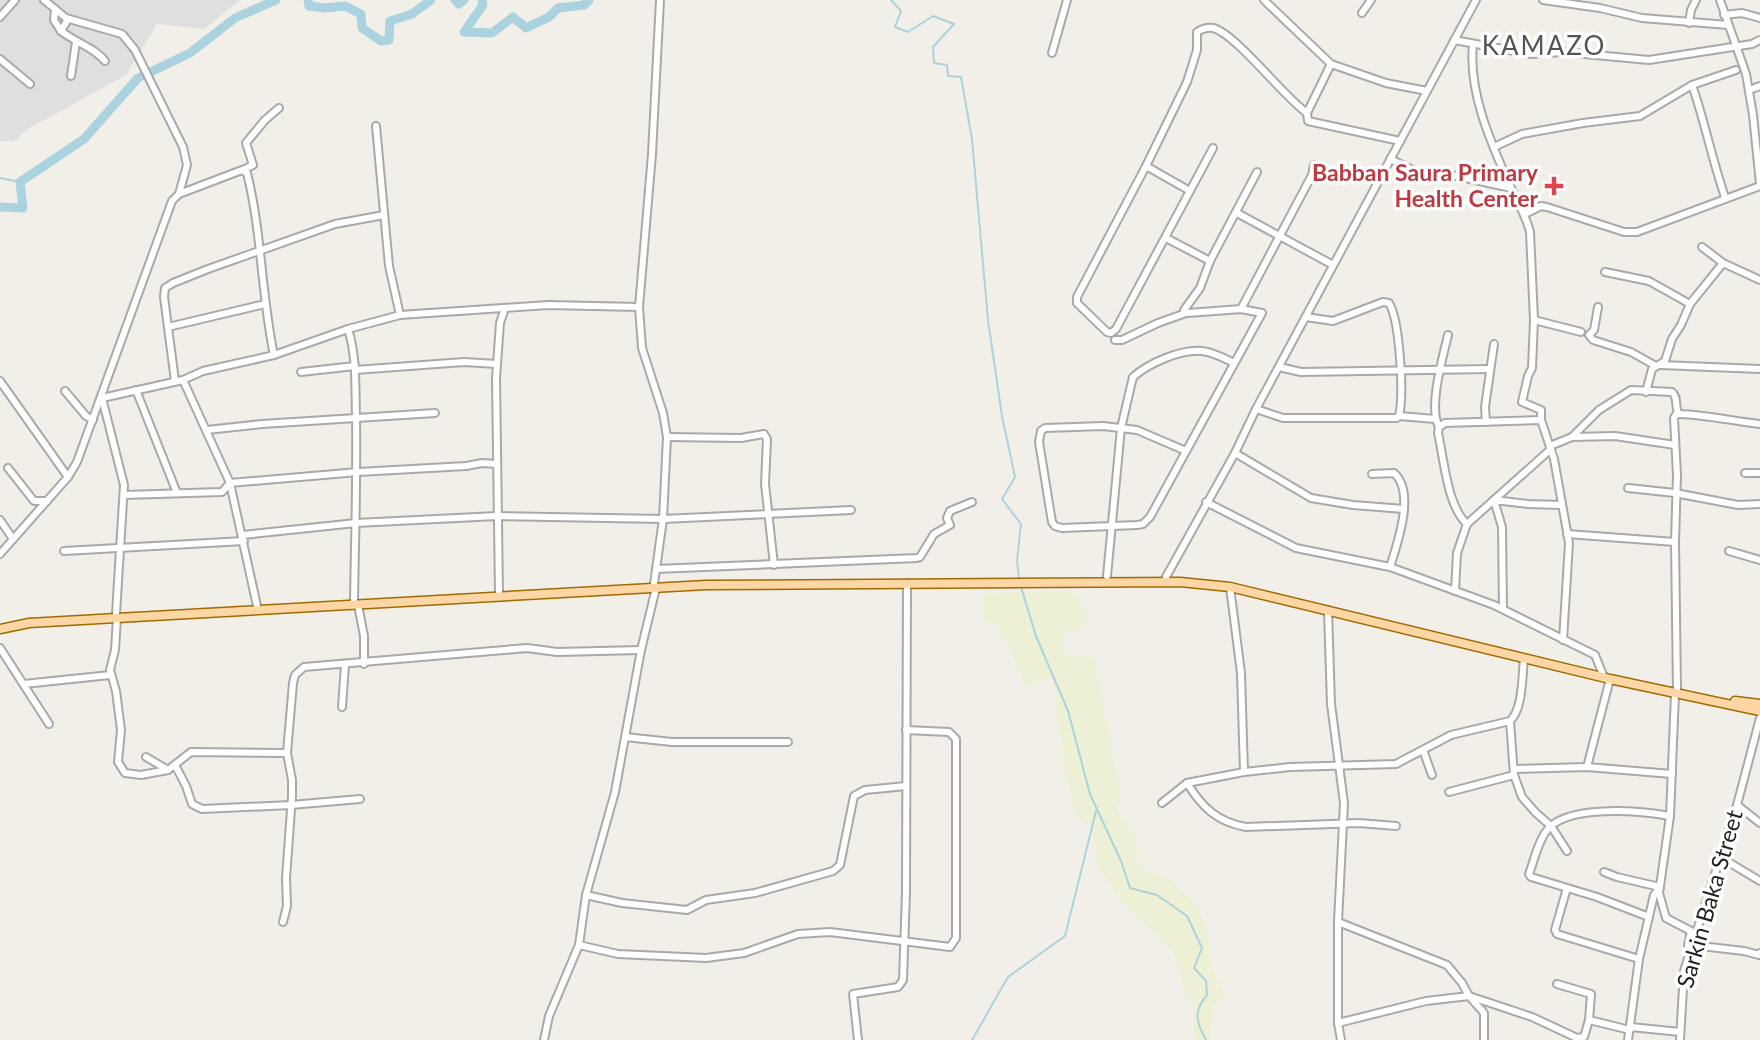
<svg xmlns="http://www.w3.org/2000/svg" width="1760" height="1040" viewBox="0 0 1760 1040" font-family="Lato,sans-serif">
<style>
.residential{fill:#e0dfdf}
.farmland{fill:#eef0d5}
.lines{fill:none;stroke-linecap:round;stroke-linejoin:round}
.stream{stroke:#aad3df;stroke-width:2}
.river{stroke:#aad3df;stroke-width:9}
.minor-casing{stroke:#a9a9a9;stroke-width:10}
.major-casing{stroke:#a06b00;stroke-width:11}
.minor{stroke:#fff;stroke-width:6}
.major{stroke:#fcd6a4;stroke-width:8}
.health-dot{fill:#e0444e;stroke:#fff;stroke-width:2.5}
.labels{text-anchor:middle;stroke-width:7;stroke-linejoin:round;paint-order:stroke}
.health-label{font-size:23px;font-weight:bold;fill:#be3a42;stroke:#fff;text-anchor:end}
.street-label{font-size:23px;fill:#222;stroke:#fff}
.quarter-label{font-size:26px;letter-spacing:2px;fill:#555;stroke:#fff}
</style>
<rect width="100%" height="100%" fill="#f2efe9"/>
<path class="residential" d="M0,0H240L204,29L157,24L126,75L28,129L14,141H0Z"/>
<path class="farmland" d="M1072,591L1087,615L1083,627L1065,633L1063,653L1095,658L1122,801L1115,804L1123,820L1134,832L1140,870L1168,878L1191,898L1205,922L1212,967L1226,995L1212,1008L1211,1037L1213,1040H1197L1194,1030L1193,1004L1183,988L1175,956L1158,933L1141,922L1117,898L1100,869L1092,828L1076,816L1064,767L1053,677L1024,685L1010,647L995,624L983,622L981,593Z"/>
<g class="lines">
<g class="stream">
<path d="M891,0L901,11L895,27L908,32L933,16L954,24L933,47L934,63L947,65L948,76L961,77L972,139L988,320L1002,416L1015,477L1002,499L1021,524L1017,561L1019,578"/>
<path d="M0,178L20,182"/>
<path d="M1021,587L1036,636L1068,711L1090,794L1121,861L1130,888L1157,895L1187,916L1202,948L1194,968L1206,981L1207,995C1193,1011 1196,1022 1206,1040"/>
<path d="M972,1040L1008,977L1065,936L1096,811"/>
</g>
<g class="river">
<path d="M308,0L309,6L324,8L345,6L361,14L362,28L381,41L389,40L390,21L412,14L431,0"/>
<path d="M455,0L459,4L464,0"/>
<path d="M482,0L483,5L464,32L492,33L513,17L526,28L549,17L558,8L584,5L589,0"/>
<path d="M0,207L23,208L20,182L84,139L138,78L190,53L235,18L276,0"/>
</g>
<g class="minor-casing">
<g id="minor">
<path d="M44,0L66,18L122,34L135,50L183,147L187,165L179,194"/>
<path d="M1264,0L1331,64L1386,83L1427,91"/>
<path d="M1543,0L1600,8L1642,18L1728,25"/>
<path d="M1720,0L1746,74L1753,115L1760,184"/>
<path d="M55,9L54,20L61,31"/>
<path d="M1362,13L1371,0"/>
<path d="M1724,15L1742,13L1760,18"/>
<path d="M0,17L15,0"/>
<path d="M68,19L61,31C75,42 95,48 105,61"/>
<path d="M1689,23L1691,10L1696,0"/>
<path d="M1454,40L1531,54L1563,52L1649,60L1752,44L1760,40"/>
<path d="M1473,44C1468,92 1491,143 1510,186C1517,202 1526,215 1530,232L1534,320L1532,368L1528,376L1522,402L1541,410V420L1554,459L1569,543L1563,640"/>
<path d="M1052,53L1067,0"/>
<path d="M0,59L30,84"/>
<path d="M1331,64L1307,113L1308,121L1400,141"/>
<path d="M71,76L76,42"/>
<path d="M1692,85C1705,122 1712,160 1725,197"/>
<path d="M1749,90L1760,86"/>
<path d="M376,126L389,266L400,315"/>
<path d="M1494,147L1522,134L1583,123L1640,116L1692,85L1736,70"/>
<path d="M1213,148L1116,329L1111,333L1107,332L1077,303V297L1146,166L1187,82L1197,50V32C1202,29 1206,27 1213,28C1235,33 1284,97 1307,113"/>
<path d="M1390,159L1415,171L1457,176L1511,188"/>
<path d="M1146,166L1190,191"/>
<path d="M243,170L253,165L246,143L265,120L279,108"/>
<path d="M1237,213L1333,265"/>
<path d="M1525,214L1541,206L1547,207L1624,232H1637L1760,186"/>
<path d="M1166,238L1210,261"/>
<path d="M1702,247L1723,263L1760,280"/>
<path d="M1605,272L1649,281L1690,304"/>
<path d="M1598,307L1594,330L1589,335L1593,340L1631,352L1656,366"/>
<path d="M1241,309L1312,175L1314,165"/>
<path d="M1534,320L1581,332"/>
<path d="M168,327L265,304"/>
<path d="M348,329C357,357 355,387 356,416C357,477 355,539 354,601"/>
<path d="M1448,335C1443,357 1428,407 1439,427L1438,433C1444,459 1447,506 1467,524"/>
<path d="M1115,340H1122L1158,323L1186,313"/>
<path d="M1661,365L1760,369"/>
<path d="M1279,367L1301,372L1490,369"/>
<path d="M355,370L464,362L497,364"/>
<path d="M301,372L355,366"/>
<path d="M183,380L230,483L257,606"/>
<path d="M0,381L68,477"/>
<path d="M175,381L164,297L165,288L173,283L208,269L335,224L384,215"/>
<path d="M136,390L177,493"/>
<path d="M65,391L86,416L93,420"/>
<path d="M1646,392L1652,369L1665,361L1672,339L1681,325L1690,304L1723,263"/>
<path d="M1256,409L1283,418H1397L1399,416C1404,395 1400,321 1389,303L1383,302L1333,321L1306,317"/>
<path d="M1399,416L1435,419"/>
<path d="M1486,422L1485,407L1494,344"/>
<path d="M1439,427L1445,423L1541,420"/>
<path d="M207,430L262,424L435,413"/>
<path d="M667,437L741,438L764,434L767,439L765,484L774,565"/>
<path d="M1572,437L1615,436L1675,445"/>
<path d="M1550,446L1572,437L1599,410L1631,390L1672,392C1679,398 1674,408 1679,414C1708,415 1732,421 1760,424"/>
<path d="M1186,451L1137,430L1103,426L1045,428L1041,431L1039,442L1052,522L1055,526L1062,528L1137,525L1143,524L1150,517L1262,313L1241,309L1188,313L1184,310L1200,288L1210,261L1257,172"/>
<path d="M1235,453L1311,498L1353,505L1404,509"/>
<path d="M8,468L34,501H47"/>
<path d="M1745,473H1760"/>
<path d="M1372,474L1394,473C1416,492 1397,544 1390,567"/>
<path d="M1628,488L1675,493L1738,505L1760,504"/>
<path d="M124,495L222,492L230,483L358,472L466,466L482,463L496,464"/>
<path d="M1206,502L1296,548L1390,567L1494,605L1595,655L1603,675"/>
<path d="M0,520L13,539"/>
<path d="M1567,534L1675,542"/>
<path d="M243,535L356,523L497,516L663,519L851,510"/>
<path d="M64,551L244,541"/>
<path d="M1729,551L1760,560"/>
<path d="M0,554L68,477L77,462L172,201L179,194L242,170L247,173C262,233 261,294 274,355"/>
<path d="M656,569L917,558L920,557L934,534L950,525L947,518L950,511L972,502"/>
<path d="M1107,576L1121,428L1133,377C1149,363 1181,349 1202,351C1213,352 1224,358 1234,363"/>
<path d="M1166,577L1235,453L1256,409L1476,0"/>
<path d="M654,584L663,519L667,437L663,413L642,348L639,307L652,154L660,0"/>
<path d="M1230,587L1241,673L1244,772"/>
<path d="M1455,591L1457,553L1467,524L1551,449"/>
<path d="M499,593L496,378L500,323L505,308"/>
<path d="M358,605L364,636V664"/>
<path d="M1503,609L1502,527L1494,500L1528,504L1562,505"/>
<path d="M1328,610L1331,704L1344,803L1338,922V1023L1341,1040"/>
<path d="M116,614L124,485L102,398L183,380L203,371L274,355L348,329L400,315L548,305L639,307"/>
<path d="M117,618L115,650L110,670L116,691L121,730L118,762L125,773L141,775L168,770L191,752L287,753"/>
<path d="M0,648L49,724"/>
<path d="M1524,659C1522,677 1523,709 1510,721L1514,775L1522,797L1536,813L1551,826L1567,851"/>
<path d="M24,684L110,675"/>
<path d="M1677,690L1675,542L1677,475L1674,418L1677,413"/>
<path d="M1675,694L1670,816L1659,893L1666,918L1691,931L1688,945"/>
<path d="M342,707L345,665"/>
<path d="M625,737L672,742H788"/>
<path d="M1423,750L1432,775"/>
<path d="M146,757L168,770"/>
<path d="M175,765L186,786L192,804L202,809L291,805L360,799"/>
<path d="M1587,767L1610,679"/>
<path d="M1514,769L1587,767L1672,774"/>
<path d="M1187,783C1202,807 1217,822 1246,827L1359,823L1396,826"/>
<path d="M1449,792L1514,775"/>
<path d="M1162,803L1187,783L1244,772L1290,767L1396,764L1451,735L1510,721"/>
<path d="M1737,805L1760,823"/>
<path d="M1720,857L1760,881"/>
<path d="M1604,872L1617,877L1660,887L1654,895L1639,959L1628,1040"/>
<path d="M1567,888L1555,930L1557,934L1639,959"/>
<path d="M586,895L622,903L687,910L706,900L755,893L833,871L840,865L854,796L865,790L906,786"/>
<path d="M1649,917L1597,897L1531,877L1529,874C1534,861 1537,845 1545,833C1563,803 1641,811 1670,816"/>
<path d="M283,922L287,906L286,878L292,796V780L287,753L293,683L295,675L304,667L527,648L557,652L641,650"/>
<path d="M1338,922L1447,965L1462,983L1469,996L1484,1013V1040"/>
<path d="M579,945L618,954L706,958L744,953L798,934L830,932L950,947L956,938V739L949,732L906,730"/>
<path d="M1692,945L1744,951L1759,955L1760,953"/>
<path d="M1589,1020L1630,1030"/>
<path d="M1338,1023L1426,1001L1469,996L1532,1017L1577,1038L1584,1037L1589,1020L1591,994L1557,984"/>
<path d="M1631,1027L1680,1032"/>
<path d="M544,1040L549,1016L579,945L586,895L615,792L641,650L656,588"/>
<path d="M858,1040L853,994L898,987L903,980L906,892L907,583"/>
<path d="M1680,1040L1684,971L1737,805L1760,718"/>
</g>
</g>
<g class="major-casing">
<g id="major">
<path d="M0,629L29,623L117,618L706,585L1180,582L1230,587L1610,679L1760,711"/>
<path d="M1735,701L1760,704"/>
</g>
</g>
<use href="#minor" class="minor"/>
<use href="#major" class="major"/>
</g>
<path class="health-dot" d="M1550.5 175.5h7v7h7v7h-7v7h-7v-7h-7v-7h7z"/>
<g class="labels">
<g class="health-label">
<text x="1538" y="181">Babban Saura Primary<tspan x="1538" dy="26">Health Center</tspan></text>
</g>
<g class="street-label">
<text transform="translate(1710 899) rotate(-74)" y="8">Sarkin Baka Street</text>
</g>
<g class="quarter-label">
<text x="1544" y="55">KAMAZO</text>
</g>
</g>
</svg>
